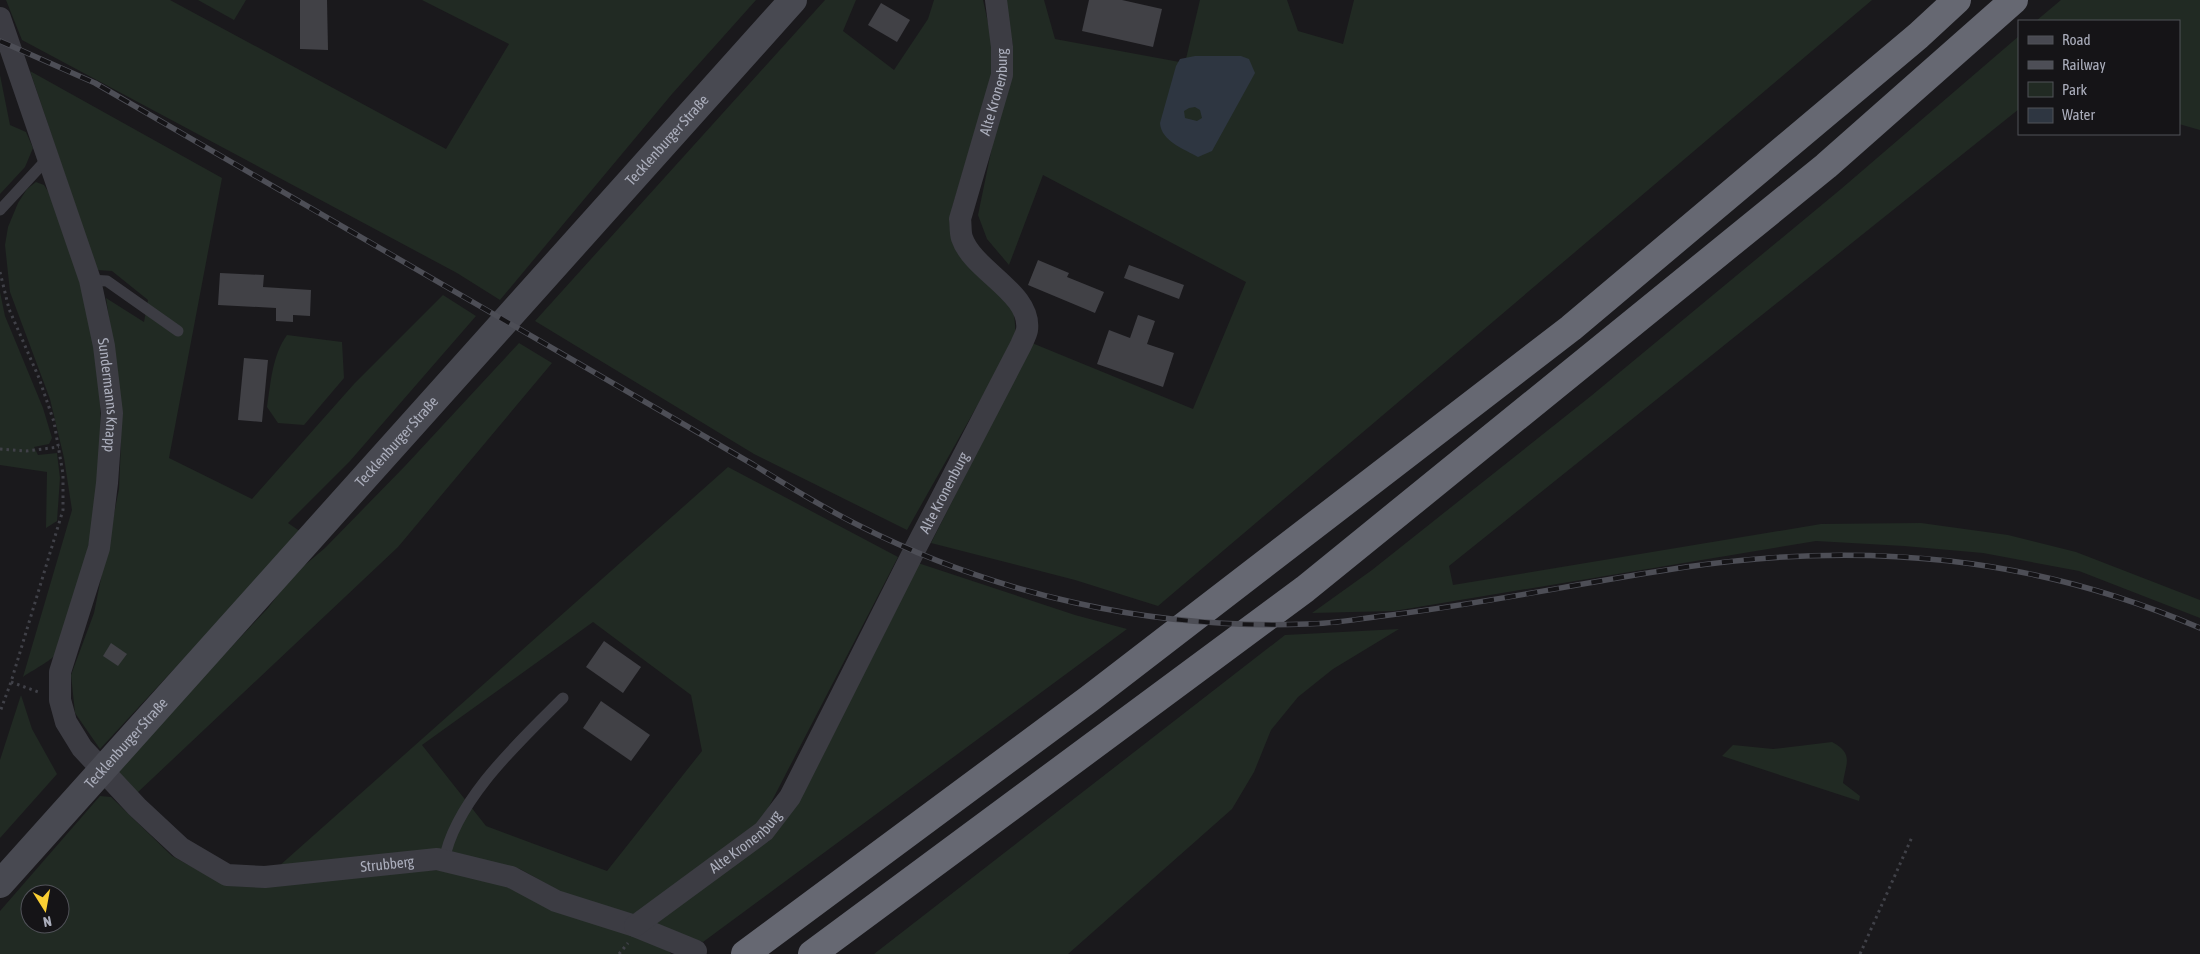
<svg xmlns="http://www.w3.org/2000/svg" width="2200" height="954" viewBox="0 0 2200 954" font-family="'Asap Condensed',sans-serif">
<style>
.green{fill:#212a23;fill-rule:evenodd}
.water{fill:#2e3641;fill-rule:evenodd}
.building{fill:#414146}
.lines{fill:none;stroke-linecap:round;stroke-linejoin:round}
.path{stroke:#404148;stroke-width:3;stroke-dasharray:2.5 4;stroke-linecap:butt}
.lane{stroke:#3c3c43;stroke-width:11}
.street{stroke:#3c3c43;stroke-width:22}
.secondary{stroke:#484951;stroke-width:28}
.highway{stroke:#666872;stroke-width:28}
.rail-casing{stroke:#4d4e56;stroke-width:5.5}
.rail{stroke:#151417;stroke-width:4;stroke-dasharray:11;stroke-linecap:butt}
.labels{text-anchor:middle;stroke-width:4;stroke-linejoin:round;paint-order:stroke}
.street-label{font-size:15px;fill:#abaebc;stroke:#151417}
</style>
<rect width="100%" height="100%" fill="#1a191c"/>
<g class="green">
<path d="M6,0H170L446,149L509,44L422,0H756L672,94L500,300L457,273L22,40Z"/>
<path d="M198,0H246L234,20Z"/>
<path d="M825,0H856L843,31L894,70L928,19L934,0H983L993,45L991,77L952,208L1014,313L1016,337L907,530L754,454L535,321Z"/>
<path d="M1004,0H1044L1055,39L1185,63L1200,0H1287L1298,31L1343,44L1354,0H1872L1158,606L1075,580L931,543L1032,343L1193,409L1246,282L1043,175L1009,265L987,239L978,215L1013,45Z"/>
<path d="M2061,0H2200V130L2179,124V21H2036Z"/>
<path d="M2019,36V109L1449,566L1453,585L1821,524L1921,523L2008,535L2076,552L2200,600V618L2079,571L1983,553L1904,546L1816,541L1394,611L1312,613L1372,570L1591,396L1841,189Z"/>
<path d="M30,71L222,178L169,458L252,499L354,384L443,295L476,316L350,461L288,523L301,532L100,749L75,713L71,675L94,613L119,489L121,443L120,393L106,298L144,322L148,300L112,271L97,270Z"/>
<path d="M0,75L10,125L26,132L33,148L25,167L0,194Z"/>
<path d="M36,182L44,185L51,196C66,241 84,286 92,334C108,421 102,511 75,596C72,606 62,647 57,653C51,661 31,671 23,677L72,510L64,458L50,399L10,292L5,245L8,227L18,203L27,189Z"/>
<path d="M0,292L5,316L43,408L52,438L49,444L34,447L38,455L57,453L60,478L57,521L46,528L47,472L0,465Z"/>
<path d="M287,335L342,342L344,378L304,425L278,423L267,407C271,382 272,356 287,335Z"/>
<path d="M519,343L552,363L398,547L137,793L116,769L268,608L293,575L325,548L405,466Z"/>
<path d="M728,467L898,557L761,822L768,842L918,563L1075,615L1127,629L703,942L561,892L520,869L434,852L278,867ZM593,622L691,695L702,751L607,871L486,826L422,745Z"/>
<path d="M1399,629L1333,669L1298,697L1271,730L1254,772L1232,809L1068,954H874L1285,635Z"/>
<path d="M21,695L32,729L57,774L0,838V760Z"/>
<path d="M1832,742C1854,754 1846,762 1843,783L1860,796L1859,801L1722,756L1733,745L1773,749Z"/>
<path d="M100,796L111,797L172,856L224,884L438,870L508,884L665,946L671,954H0V911ZM30,894H60V924H30Z"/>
</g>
<path class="water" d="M1195,56H1241L1249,59L1255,73L1212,151L1198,157C1184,149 1161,141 1160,123L1176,66L1180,59ZM1195,107L1200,110L1202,118L1197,121L1185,118L1184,111L1189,108Z"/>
<g class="building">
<path d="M300,0H327L328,50L300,49Z"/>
<path d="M1089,0H1122L1162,9L1153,47L1082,31Z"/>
<path d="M881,3L910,20L897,42L868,25Z"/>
<path d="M1038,260L1069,273L1067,277L1104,292L1095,313L1028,285Z"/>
<path d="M1129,265L1184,285L1179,299L1124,278Z"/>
<path d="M220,273L264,275L263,287L311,290L310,316L293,315V322L276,321V308L218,305Z"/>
<path d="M1138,315L1155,321L1147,344L1174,353L1163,387L1097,364L1109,330L1130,338Z"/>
<path d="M244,358L268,360L262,422L238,420Z"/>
<path d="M604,641L641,667L623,693L586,667Z"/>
<path d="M111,643L127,654L118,666L103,656Z"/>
<path d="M601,701L650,735L631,761L583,728Z"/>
</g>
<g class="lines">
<g class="path">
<path d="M0,272L9,309L39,378L54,422L63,474V510L11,682L0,712"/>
<path d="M0,449L26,451L59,447"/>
<path d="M11,682L41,693"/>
<path d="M619,954L628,943"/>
<path d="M1860,954L1912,837"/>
</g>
<g class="lane">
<path d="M0,210L49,157"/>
<path d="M90,280L107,281L178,331"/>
<path d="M444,861C455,800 521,740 563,698"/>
</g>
<g class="street">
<path id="s1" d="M0,18L90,280L104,346L112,413L107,483L99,548L60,672V700L66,722L82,748L137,807L181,848L227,875L265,877L437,859L511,877L556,901L635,926L696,951"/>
<path id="s2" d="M635,926L764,831L790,797L914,551L1021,345C1023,340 1026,335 1027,330C1032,293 973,271 962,238C960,232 961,225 960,219L1002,75V47L996,0"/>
</g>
<path class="secondary" id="s3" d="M0,884L793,0"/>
<g class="highway">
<path d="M745,954L1089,699L1571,328L1918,36L1957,0"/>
<path d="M812,954L1305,589L1826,166L2014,0"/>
</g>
<g class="rail-casing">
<path id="rail" d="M0,41L95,83L754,465C788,486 822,507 858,525C996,595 1152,630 1307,624C1332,624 1357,619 1382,616C1484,604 1584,582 1686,567C1865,541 2033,556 2200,628"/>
</g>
<use href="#rail" class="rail"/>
</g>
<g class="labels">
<g class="street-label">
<text dy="5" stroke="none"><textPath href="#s2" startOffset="994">Alte Kronenburg</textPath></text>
<text dy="5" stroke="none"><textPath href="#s3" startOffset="999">Tecklenburger Straße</textPath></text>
<text dy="5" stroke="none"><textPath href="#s1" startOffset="394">Sundermanns Knapp</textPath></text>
<text dy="5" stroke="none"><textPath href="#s3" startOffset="594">Tecklenburger Straße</textPath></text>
<text dy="5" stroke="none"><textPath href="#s2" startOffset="544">Alte Kronenburg</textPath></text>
<text dy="5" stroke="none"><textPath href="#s3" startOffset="189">Tecklenburger Straße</textPath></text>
<text dy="5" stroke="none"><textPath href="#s2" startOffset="139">Alte Kronenburg</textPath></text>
<text dy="5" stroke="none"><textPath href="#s1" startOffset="1114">Strubberg</textPath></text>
</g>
</g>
<rect x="2018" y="20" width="162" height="115" fill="#151417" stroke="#515259"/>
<rect x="2028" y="36" width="25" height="8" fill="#484951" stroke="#515259"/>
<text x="2062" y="45" font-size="15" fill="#abaebc">Road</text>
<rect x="2028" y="61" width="25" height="8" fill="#4d4e56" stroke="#515259"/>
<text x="2062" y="70" font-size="15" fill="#abaebc">Railway</text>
<rect x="2028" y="82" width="25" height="15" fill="#212a23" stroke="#515259"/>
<text x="2062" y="95" font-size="15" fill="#abaebc">Park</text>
<rect x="2028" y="108" width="25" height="15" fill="#2e3641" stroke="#515259"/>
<text x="2062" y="120" font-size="15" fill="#abaebc">Water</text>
<g transform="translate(45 909) rotate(169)"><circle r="24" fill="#151417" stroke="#515259"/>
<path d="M0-4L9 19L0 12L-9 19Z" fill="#facf33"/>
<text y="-8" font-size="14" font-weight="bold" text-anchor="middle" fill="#abaebc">N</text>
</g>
</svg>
